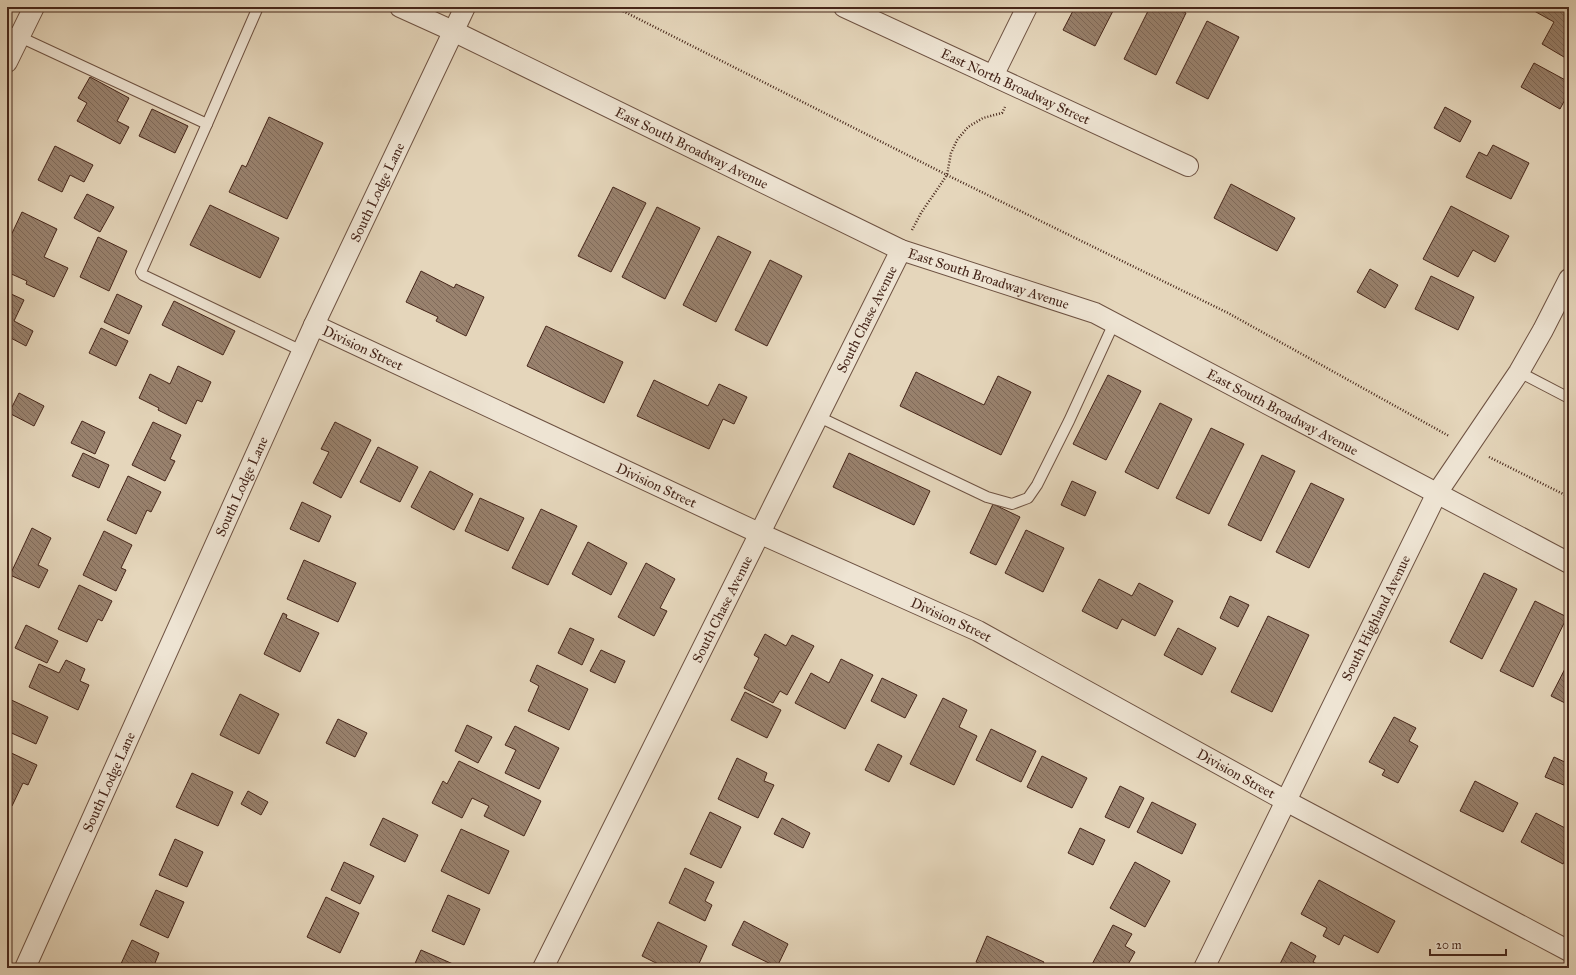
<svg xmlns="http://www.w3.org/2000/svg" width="1576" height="975" viewBox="0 0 1576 975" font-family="'IM FELL Great Primer',serif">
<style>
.building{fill:url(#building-back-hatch);stroke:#46261a}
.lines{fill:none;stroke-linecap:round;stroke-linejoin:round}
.service-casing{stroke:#6e5242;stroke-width:12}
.minor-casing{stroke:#6e5242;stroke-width:22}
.path{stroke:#46261a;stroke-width:2.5;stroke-dasharray:1 2;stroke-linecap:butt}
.service{stroke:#eee4d3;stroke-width:10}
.minor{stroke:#eee4d3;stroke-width:20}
.labels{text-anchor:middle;stroke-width:3.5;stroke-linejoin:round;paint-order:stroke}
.street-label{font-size:14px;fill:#46261a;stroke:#eee4d3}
</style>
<defs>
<pattern id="building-back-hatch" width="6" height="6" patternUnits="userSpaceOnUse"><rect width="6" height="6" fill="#99826e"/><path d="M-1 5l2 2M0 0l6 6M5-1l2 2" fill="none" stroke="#7f6a5a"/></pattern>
</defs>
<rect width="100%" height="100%" fill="#e5d6bb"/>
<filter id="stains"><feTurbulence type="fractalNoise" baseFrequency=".005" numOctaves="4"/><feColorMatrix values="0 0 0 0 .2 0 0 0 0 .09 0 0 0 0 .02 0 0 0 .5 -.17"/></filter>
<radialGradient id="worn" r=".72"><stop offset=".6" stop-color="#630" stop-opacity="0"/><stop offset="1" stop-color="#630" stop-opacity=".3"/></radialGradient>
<g class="building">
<path d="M1075,7H1115L1095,46L1063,30Z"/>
<path d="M1150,7H1175L1186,13L1156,75L1124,59Z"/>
<path d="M1527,7H1569V60L1542,44L1554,22Z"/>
<path d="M1207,21L1239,37L1208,99L1176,83Z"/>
<path d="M1534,63L1569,82V92L1560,109L1521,87Z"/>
<path d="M90,77L129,98L117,121L129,127L120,144L77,121L87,103L78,98Z"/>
<path d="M1445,107L1471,121L1460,142L1434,128Z"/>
<path d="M152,109L188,126L175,153L139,136Z"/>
<path d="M269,117L323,143L287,219L229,192L242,165L246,167Z"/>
<path d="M1493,145L1529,163L1511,199L1466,177L1479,152L1487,156Z"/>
<path d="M55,146L93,165L84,182L70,175L62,192L38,180Z"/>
<path d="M1231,184L1295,218L1277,251L1214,218Z"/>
<path d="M613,187L646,203L611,272L578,256Z"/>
<path d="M87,194L114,207L100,232L74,218Z"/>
<path d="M210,205L279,238L260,278L190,245Z"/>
<path d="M1451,206L1509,236L1495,262L1473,250L1458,277L1423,259Z"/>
<path d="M657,207L700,228L665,299L622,277Z"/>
<path d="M22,212L57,229L44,257L68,268L54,297L26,284L27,281L7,272V244Z"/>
<path d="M718,236L751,252L716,322L683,305Z"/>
<path d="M98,237L127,251L109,291L80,277Z"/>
<path d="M770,260L802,276L767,346L735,330Z"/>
<path d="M1370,269L1398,285L1385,308L1357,292Z"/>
<path d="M421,271L454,288L456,284L484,297L466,336L436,321L438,317L406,302Z"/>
<path d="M1431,276L1474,297L1458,330L1415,309Z"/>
<path d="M7,292L24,300L14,321L33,331L26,346L7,336Z"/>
<path d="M117,294L142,306L129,334L104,322Z"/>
<path d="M174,301L235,331L223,355L162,325Z"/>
<path d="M546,326L623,362L604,403L527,366Z"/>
<path d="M101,328L128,341L116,366L89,353Z"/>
<path d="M178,366L211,382L202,402L197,400L186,424L158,410L159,408L139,398L150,374L170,384Z"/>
<path d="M916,372L984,405L998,376L1031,392L1001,455L900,406Z"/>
<path d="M1108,375L1141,391L1106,460L1073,444Z"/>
<path d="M654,380L708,406L719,384L747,397L734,424L723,419L709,449L637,416Z"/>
<path d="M19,393L44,406L34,426L9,413Z"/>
<path d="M1160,403L1192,419L1158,489L1125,472Z"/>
<path d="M82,421L105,432L95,454L71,443Z"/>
<path d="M153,422L181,435L170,459L175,461L165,481L132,465Z"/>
<path d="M335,422L371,440L341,498L313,483L329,452L321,449Z"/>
<path d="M1211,428L1244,444L1209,514L1176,498Z"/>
<path d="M378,447L418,467L400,502L360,482Z"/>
<path d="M83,453L109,465L99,488L72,476Z"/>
<path d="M849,453L930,491L914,525L833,487Z"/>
<path d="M1262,455L1295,471L1261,541L1228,525Z"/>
<path d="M430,471L473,494L454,530L411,507Z"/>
<path d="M128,476L161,492L151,512L147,510L136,534L107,520Z"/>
<path d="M1072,481L1096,492L1085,516L1061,505Z"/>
<path d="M1311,483L1344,499L1309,568L1276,552Z"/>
<path d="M480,498L524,518L508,551L465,531Z"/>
<path d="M302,502L331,516L319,542L290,529Z"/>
<path d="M993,504L1020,517L996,565L970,553Z"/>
<path d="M541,509L577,526L548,585L512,568Z"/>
<path d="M32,528L51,538L38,565L48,570L39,588L10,575Z"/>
<path d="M1026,530L1064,548L1043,592L1005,573Z"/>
<path d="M104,531L132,545L121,568L126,570L116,591L83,575Z"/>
<path d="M588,542L627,563L611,595L572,574Z"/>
<path d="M304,560L356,583L338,622L287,599Z"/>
<path d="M646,563L675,579L660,608L667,611L654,636L618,617Z"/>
<path d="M1484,573L1517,589L1482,659L1450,642Z"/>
<path d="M1099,579L1132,596L1139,583L1173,601L1155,636L1122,619L1117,629L1082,611Z"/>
<path d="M79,585L112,601L102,621L98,619L87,642L58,629Z"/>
<path d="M1230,596L1249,605L1238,627L1220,618Z"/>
<path d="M1535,601L1567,617L1533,687L1500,671Z"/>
<path d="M283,613L287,615L286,618L319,633L300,672L264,654Z"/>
<path d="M1268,616L1309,635L1272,712L1231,692Z"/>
<path d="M26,625L58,641L47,663L15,648Z"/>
<path d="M570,628L594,639L582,665L558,653Z"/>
<path d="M1178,628L1216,648L1202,675L1164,655Z"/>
<path d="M765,634L786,646L792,635L814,646L787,695L780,691L773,703L744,688L759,658L754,655Z"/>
<path d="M601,650L625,661L615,683L590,671Z"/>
<path d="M841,659L873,675L845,729L795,703L811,673L829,683Z"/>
<path d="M66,660L85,669L80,681L89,685L78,710L29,687L39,664L59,673Z"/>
<path d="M1569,661V705L1551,696Z"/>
<path d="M537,665L588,689L569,730L528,711L539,686L530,681Z"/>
<path d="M882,678L917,695L905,718L871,701Z"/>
<path d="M745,692L781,710L767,738L731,720Z"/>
<path d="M240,694L279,714L259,754L220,735Z"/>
<path d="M7,698L48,717L36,744L7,731Z"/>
<path d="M943,698L967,710L959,727L977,736L954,785L910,764Z"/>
<path d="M1394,717L1416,728L1409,741L1418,746L1398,783L1382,775L1385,770L1369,762Z"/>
<path d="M338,719L367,733L355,757L326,743Z"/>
<path d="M467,725L492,737L478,763L455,751Z"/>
<path d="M515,726L559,748L539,789L505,773L516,750L505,745Z"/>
<path d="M991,729L1036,751L1021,782L976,760Z"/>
<path d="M878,744L902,756L889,782L865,770Z"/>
<path d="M7,751L37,765L28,785L23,783L12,806L7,804Z"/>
<path d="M1042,756L1087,778L1072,808L1027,787Z"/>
<path d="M1554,757L1569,764V779L1566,786L1545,777Z"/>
<path d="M737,758L767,773L764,781L774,785L758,818L718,799Z"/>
<path d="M459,761L541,801L524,836L484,816L489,806L472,798L462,818L432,803L443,781L447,784Z"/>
<path d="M192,773L233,792L218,826L176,807Z"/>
<path d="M1475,781L1518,803L1503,832L1460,811Z"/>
<path d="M1120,786L1144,798L1129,828L1105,817Z"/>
<path d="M248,791L268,802L261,815L241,804Z"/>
<path d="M1152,802L1196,824L1182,854L1137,832Z"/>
<path d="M710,812L741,827L721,868L690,854Z"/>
<path d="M1536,813L1569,830V853L1563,864L1521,842Z"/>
<path d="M383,818L418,835L405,862L370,845Z"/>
<path d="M782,818L810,833L803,848L774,834Z"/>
<path d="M1080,828L1105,840L1093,865L1068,853Z"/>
<path d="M461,829L509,851L489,894L441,871Z"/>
<path d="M175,839L203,852L187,887L159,875Z"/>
<path d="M344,862L374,876L360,904L331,890Z"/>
<path d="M1135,862L1170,881L1145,927L1110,908Z"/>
<path d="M685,868L714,882L705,901L712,905L705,921L669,903Z"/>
<path d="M1319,880L1395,921L1378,953L1344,935L1339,945L1323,936L1327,928L1301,914Z"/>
<path d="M156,890L184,902L168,938L140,925Z"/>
<path d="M448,895L480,909L464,945L432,931Z"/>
<path d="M326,897L359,913L340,953L307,937Z"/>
<path d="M744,921L788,944L777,967L732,945Z"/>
<path d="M658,922L707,946L697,968H687L677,963L674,968H666L642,956Z"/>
<path d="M1113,925L1132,934L1125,946L1135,952L1126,968H1090Z"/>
<path d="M987,936L1044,962L1041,968H990L976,962Z"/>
<path d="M132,940L159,953L153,968H119Z"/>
<path d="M1291,942L1316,956L1313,962L1325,968H1278Z"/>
<path d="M421,950L453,964L451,968H413Z"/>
</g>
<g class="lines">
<g class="service-casing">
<g id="service">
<path d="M7,31L207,124L141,272L143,275L302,351"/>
<path d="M207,124L258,7"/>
<path d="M1519,372L1569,398"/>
<path d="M819,417L987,497L1012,504L1028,498L1037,485L1069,421L1114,323"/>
</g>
</g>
<g class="minor-casing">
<g id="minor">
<path id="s1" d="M400,7L453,31L901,250L1095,313L1569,563"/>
<path id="s2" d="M844,7L1188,166"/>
<path d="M7,62L34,7"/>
<path d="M993,76L1027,7"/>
<path id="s3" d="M314,325L761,534L978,631L1286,801L1569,951"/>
<path id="s4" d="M25,968L314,325L465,7"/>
<path id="s5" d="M543,968L901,250"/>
<path id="s6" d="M1204,968L1437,493L1519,372L1543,330L1569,279"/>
</g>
</g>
<g class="path">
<path d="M615,7L947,175L1228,313L1449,436"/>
<path d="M912,230L921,213L947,175L951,153L957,140L968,127L983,118L1002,113L1005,107"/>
<path d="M1489,457L1569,497"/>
</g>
<use href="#service" class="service"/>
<use href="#minor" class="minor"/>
</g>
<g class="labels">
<g class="street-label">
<text dy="5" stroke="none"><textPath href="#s2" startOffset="189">East North Broadway Street</textPath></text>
<text dy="5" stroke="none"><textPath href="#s1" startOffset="324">East South Broadway Avenue</textPath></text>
<text dy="5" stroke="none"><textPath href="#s4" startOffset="852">South Lodge Lane</textPath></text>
<text dy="5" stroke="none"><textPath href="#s1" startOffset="649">East South Broadway Avenue</textPath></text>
<text dy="5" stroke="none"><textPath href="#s5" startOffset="725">South Chase Avenue</textPath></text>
<text dy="5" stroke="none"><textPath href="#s3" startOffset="54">Division Street</textPath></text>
<text dy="5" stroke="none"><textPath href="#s1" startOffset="973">East South Broadway Avenue</textPath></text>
<text dy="5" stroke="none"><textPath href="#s3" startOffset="378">Division Street</textPath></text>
<text dy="5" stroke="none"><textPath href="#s4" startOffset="528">South Lodge Lane</textPath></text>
<text dy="5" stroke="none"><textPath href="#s5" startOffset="401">South Chase Avenue</textPath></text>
<text dy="5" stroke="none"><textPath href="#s6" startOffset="390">South Highland Avenue</textPath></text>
<text dy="5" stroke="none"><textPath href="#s3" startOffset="702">Division Street</textPath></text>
<text dy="5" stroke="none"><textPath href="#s3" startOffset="1026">Division Street</textPath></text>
<text dy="5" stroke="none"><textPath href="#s4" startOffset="204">South Lodge Lane</textPath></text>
</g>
</g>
<rect width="1576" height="975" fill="none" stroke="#e5d6bb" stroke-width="24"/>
<rect x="8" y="8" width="1560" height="959" fill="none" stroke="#46261a" stroke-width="2"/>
<rect x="12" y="12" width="1552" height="951" fill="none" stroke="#46261a"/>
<path d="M1430 949v6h76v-6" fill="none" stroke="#46261a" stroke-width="2"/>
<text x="1436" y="949" font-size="12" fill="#46261a" stroke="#eee4d3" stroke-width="3" paint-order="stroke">20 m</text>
<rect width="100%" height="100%" filter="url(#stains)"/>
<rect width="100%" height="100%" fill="url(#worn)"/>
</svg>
